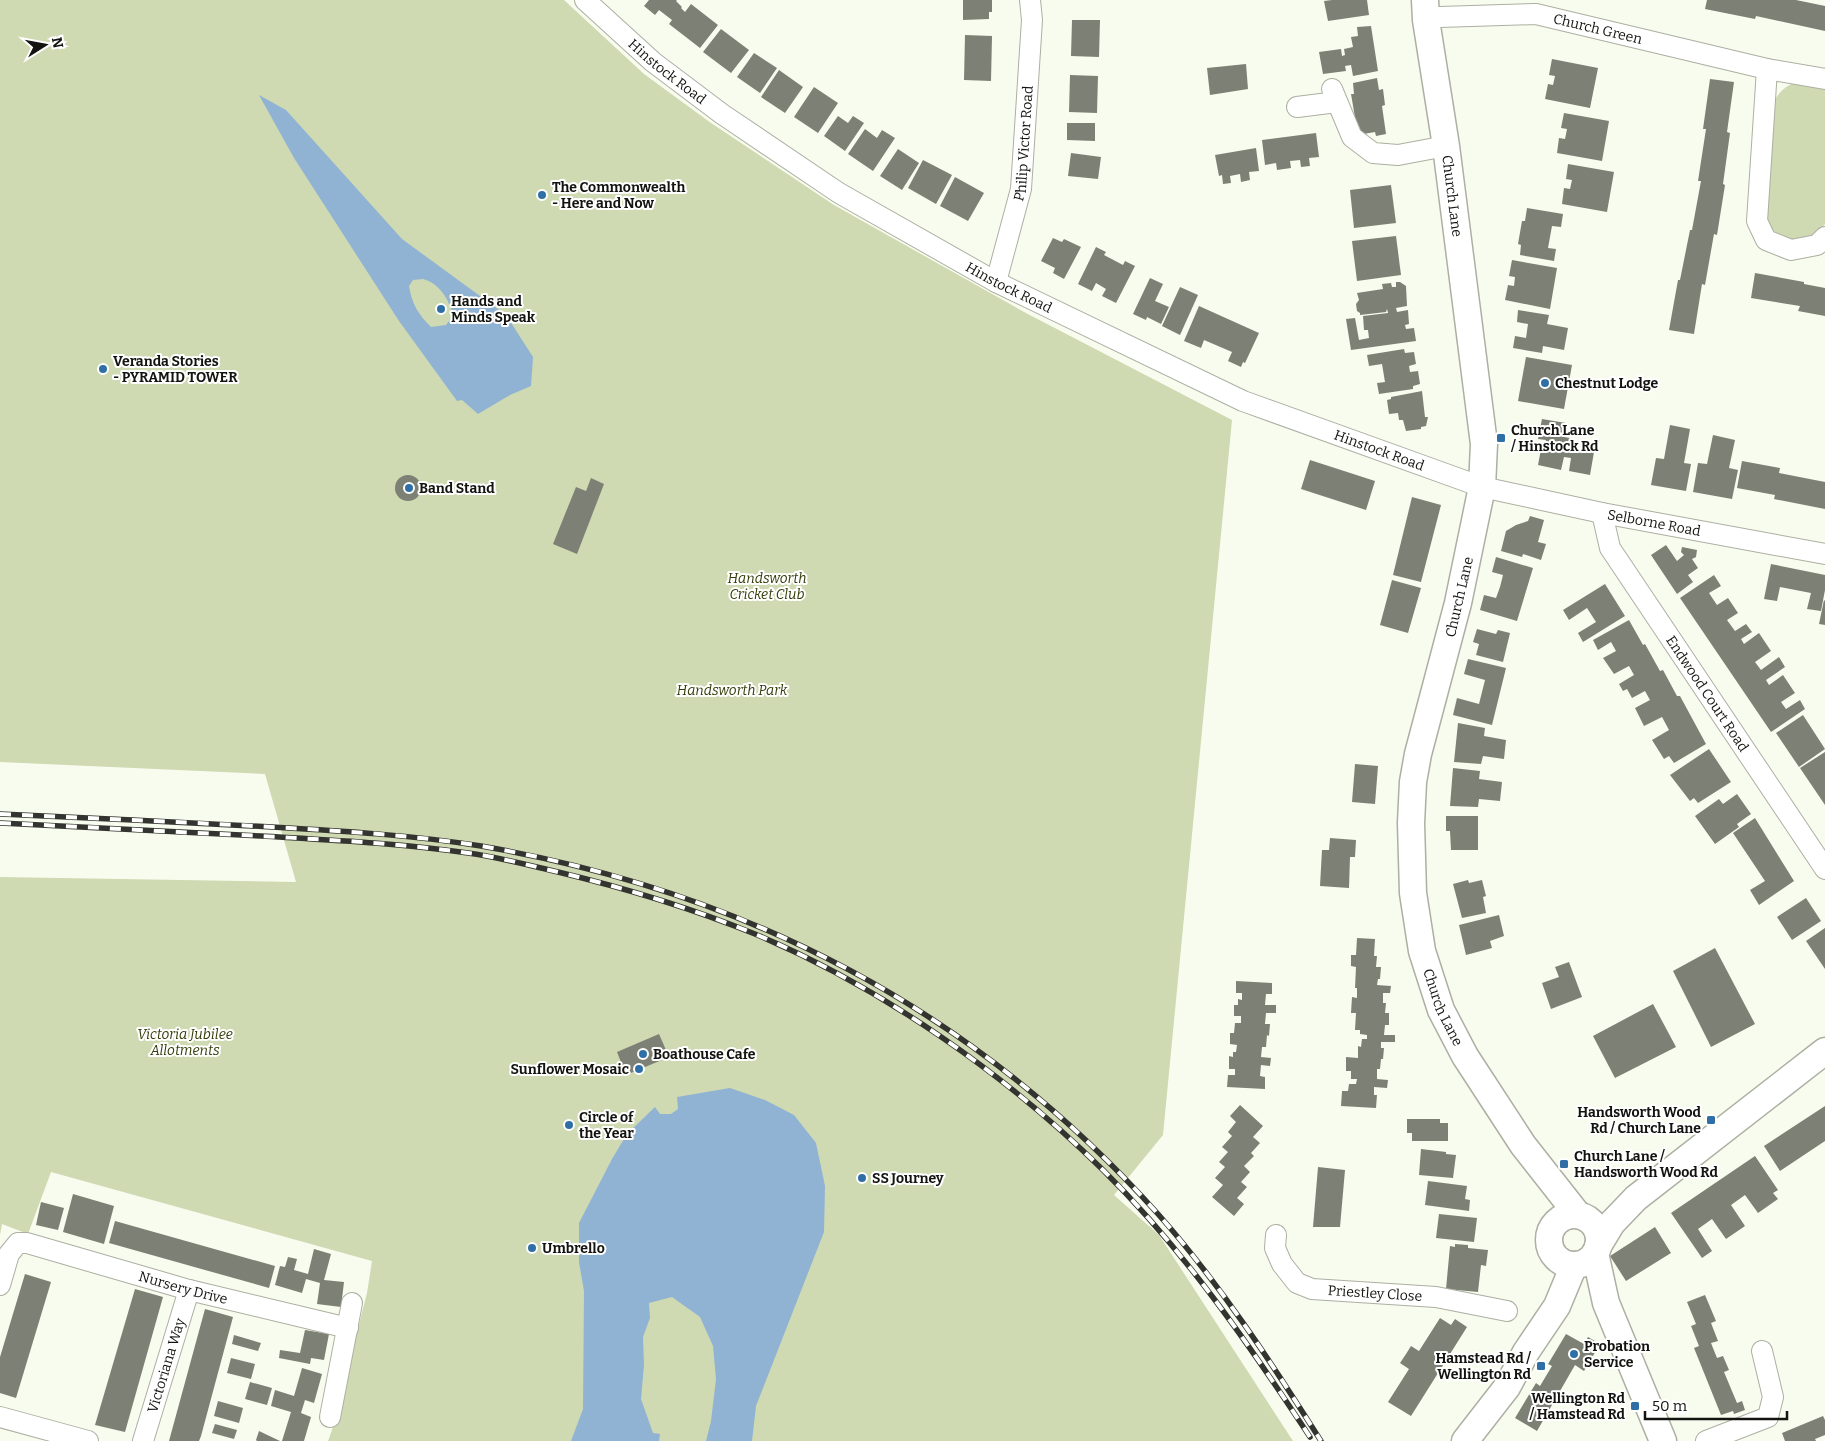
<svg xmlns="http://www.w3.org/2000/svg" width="1825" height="1441" viewBox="0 0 1825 1441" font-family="Bitter,serif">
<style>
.green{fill:#cfd9b2}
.water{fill:#90b3d4;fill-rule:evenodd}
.building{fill:#7d8074}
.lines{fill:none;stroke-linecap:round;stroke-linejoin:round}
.minor-casing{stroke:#acafa2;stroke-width:22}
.major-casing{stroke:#acafa2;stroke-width:29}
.minor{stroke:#fff;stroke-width:20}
.major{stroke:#fff;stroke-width:26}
.rail-casing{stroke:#33342f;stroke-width:5.5}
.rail{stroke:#fff;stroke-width:4;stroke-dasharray:11;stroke-linecap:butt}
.poi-dot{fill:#2f6fa6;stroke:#fff;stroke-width:2}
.labels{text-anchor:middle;stroke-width:4;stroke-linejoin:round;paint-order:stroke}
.street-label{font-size:14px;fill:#131410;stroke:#fff}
.poi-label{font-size:14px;font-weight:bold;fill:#131410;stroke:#fff;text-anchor:start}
.park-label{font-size:14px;font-style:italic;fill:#353d09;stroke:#fff}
</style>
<rect width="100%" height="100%" fill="#f8fcee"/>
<g class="green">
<path d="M0,0H564L644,74L711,123L834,205L1024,312L1232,420L1163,1135L1114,1195L1159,1235L1293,1441H328L332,1430L367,1293L372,1261L51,1172L28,1234L2,1224L0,1235V877L296,882L265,774L0,762Z"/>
<path d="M1796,82L1825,89V224C1809,248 1780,245 1766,221L1774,101C1780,91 1786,86 1796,82Z"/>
</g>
<g class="water">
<path d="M259,95L286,110L402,239L506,315L533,357L531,386L510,395L478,414L462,400L457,401L399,321L294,158ZM423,279C439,283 449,299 453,315L446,325L431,327C418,314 412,304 409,286L413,280Z"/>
<path d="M730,1088L765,1100L794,1115L816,1143L825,1186L824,1232L756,1406L752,1441H706L711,1421L716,1379L713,1346L700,1317L672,1297L649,1303L650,1318L643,1337L644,1365L641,1399L653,1433L660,1434L659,1441H571L583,1409L584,1291L579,1262V1223L612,1159L627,1134L655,1107L660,1114H671L678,1109L677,1097Z"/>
</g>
<g class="building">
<path d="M649,0H677L676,1L682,7L681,8L685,12L691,4L718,25L700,48L669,24L672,20L659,10L655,15L644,6Z"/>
<path d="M963,0H992V12H989V19L963,20Z"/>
<path d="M1332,0H1367L1369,15L1328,21L1324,1Z"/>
<path d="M1707,0H1796L1825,6V31L1756,16L1755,19L1705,9Z"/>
<path d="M1072,20H1100L1099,57L1071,56Z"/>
<path d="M1371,26L1378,71L1353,76L1351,65L1345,66L1346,71L1323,74L1319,52L1341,49L1342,56L1345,55L1344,49L1353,47L1351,37L1358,36L1357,27Z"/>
<path d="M721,29L749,50L731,73L703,52Z"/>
<path d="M965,35L992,36L991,81L964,80Z"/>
<path d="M754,53L777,68L760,93L737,77Z"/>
<path d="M1552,59L1598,68L1590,108L1545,99L1548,84L1553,85L1555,76L1549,75Z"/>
<path d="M1246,64L1248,89L1210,95L1207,68Z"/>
<path d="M779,70L803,87L785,113L761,97Z"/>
<path d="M1070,75L1098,76L1097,113L1069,112Z"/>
<path d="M1377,78L1379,90L1383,89L1385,105L1382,106L1386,134L1376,136L1375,132L1358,135L1351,94H1354L1353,83Z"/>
<path d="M1710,79L1734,82L1727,132L1730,133L1723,184L1725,185L1717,235L1714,234L1705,285L1702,284L1694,334L1669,330L1678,280H1680L1690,230H1692L1701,181H1698L1706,129H1703Z"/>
<path d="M814,87L838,103L818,133L794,117Z"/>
<path d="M1564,113L1609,121L1602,161L1557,153L1559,138L1565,139L1567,129L1561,128Z"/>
<path d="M838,116L848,123L853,116L864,123L845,151L824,136Z"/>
<path d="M1067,123H1095V141L1067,140Z"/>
<path d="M865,129L877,138L882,130L895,138L873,171L848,154Z"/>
<path d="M1316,133L1319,157L1309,158L1310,166L1301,167L1300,160L1290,161L1291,168L1277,170L1276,163L1265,165L1262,140Z"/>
<path d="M1256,148L1259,171L1249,172L1250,180L1241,182L1240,174L1230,176L1231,183L1223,184L1222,175L1219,176L1215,155Z"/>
<path d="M898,149L919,163L902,190L880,176Z"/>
<path d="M1071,153L1101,157L1098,179L1068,176Z"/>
<path d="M923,160L952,175L936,204L908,188Z"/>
<path d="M1568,164L1614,172L1607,212L1562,204L1564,188L1570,189L1572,180L1566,179Z"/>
<path d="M955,177L984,193L968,221L940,206Z"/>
<path d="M1391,185L1396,223L1354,228L1350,190Z"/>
<path d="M1527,208L1563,214L1561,227L1552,226L1548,248L1556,249L1554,261L1520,255L1521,245L1518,244L1522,221H1525Z"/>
<path d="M1396,236L1401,275L1357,281L1352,241Z"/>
<path d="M1053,238L1062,242L1064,239L1081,247L1064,279L1053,273L1055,268L1041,261Z"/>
<path d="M1096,247L1106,252L1104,255L1123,265L1125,261L1135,266L1116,303L1102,296L1106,289L1096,283L1092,291L1078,284Z"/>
<path d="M1512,260L1557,268L1550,309L1505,300L1508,285L1514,286L1515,277L1509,276Z"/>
<path d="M1755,273L1804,282V284L1825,288V316L1798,311L1800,306L1751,298Z"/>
<path d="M1150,278L1163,284L1155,301L1169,307L1161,324L1147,317L1146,320L1133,314Z"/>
<path d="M1396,282H1400L1406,286L1407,306L1396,308L1397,312L1408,310L1409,324L1405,325L1406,329L1414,328L1416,341L1351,350L1346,319L1355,318L1359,340L1369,338L1368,330H1364L1363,316L1388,313L1387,309L1386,312L1360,315V313L1357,311L1356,304L1359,300L1357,293L1383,289L1382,284L1391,283L1392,287H1396Z"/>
<path d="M1180,287L1198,295L1180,335L1162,326Z"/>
<path d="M1199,306L1259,333L1245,363L1243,362L1241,367L1228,361L1232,352L1204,340L1201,348L1184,341Z"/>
<path d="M1518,310L1549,315L1547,324L1568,328L1564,350L1543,346L1542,353L1513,348L1515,336L1526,338L1528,324L1517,322Z"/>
<path d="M1404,349L1405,353L1414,352L1416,364L1409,366L1410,372L1418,371L1420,384L1413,386V389L1379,394L1377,383L1385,382L1382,364L1369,366L1367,355Z"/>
<path d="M1526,357L1572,365L1564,409L1518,401Z"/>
<path d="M1422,391L1425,417H1428L1426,426L1421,427V429L1406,431L1403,420H1399L1398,413L1389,414L1387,400L1391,399V397Z"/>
<path d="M1542,419L1566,423L1564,437L1570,438L1568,449L1573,450V448L1594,452L1590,475L1569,471L1571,458L1564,457L1561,470L1538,465L1542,444H1545L1546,440L1538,439Z"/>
<path d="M1670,425L1690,429L1684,463L1691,464L1686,491L1651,485L1656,458L1664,459Z"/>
<path d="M1713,435L1735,440L1729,468L1738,470L1732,499L1693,492L1698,463L1707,464Z"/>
<path d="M1310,460L1375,481L1366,510L1301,489Z"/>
<path d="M1742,461L1780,468L1779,473L1825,482V509L1774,499L1775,495L1737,488Z"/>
<circle cx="408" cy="488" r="13"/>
<path d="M591,478L604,484L577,554L553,544L576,487L586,491Z"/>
<path d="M1412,497L1441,505L1421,582L1393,575Z"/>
<path d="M1530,516L1544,520L1538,542L1546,544L1541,560L1523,554L1522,557L1501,551L1506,531L1516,525L1528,521Z"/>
<path d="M1666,545L1677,561L1684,555L1681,552L1682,547L1697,550L1696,557L1692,559L1698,568L1688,575L1693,582L1677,594L1651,555Z"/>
<path d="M1496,557L1533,568L1517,621L1480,610L1484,595L1496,598L1500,587L1503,575L1492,572Z"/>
<path d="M1771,564L1825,575V590L1821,611L1807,609L1811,593L1780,587L1777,601L1764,599Z"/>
<path d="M1714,575L1721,586L1709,593L1717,605L1728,598L1738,613L1727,620L1735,631L1746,624L1752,632L1741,639L1744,644L1759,633L1771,651L1755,662L1761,670L1779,657L1785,667L1766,680L1769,685L1783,675L1795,693L1781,702L1786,709L1800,700L1805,709L1771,732L1680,598Z"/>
<path d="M1392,580L1421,588L1408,633L1380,625Z"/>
<path d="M1605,584L1625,616L1583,642L1578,633L1596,622L1587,608L1569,620L1563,610Z"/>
<path d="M1824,600L1825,601V625L1819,624Z"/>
<path d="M1629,620L1643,645L1645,644L1660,671L1663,670L1677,696H1680L1706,744L1674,763L1669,756L1664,759L1652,740L1669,730L1662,717L1644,726L1635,708L1650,700L1645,691L1632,698L1627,689L1623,691L1619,684L1634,675L1629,666L1614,674L1603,658L1616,651L1611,642L1598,650L1593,640Z"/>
<path d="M1477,629L1496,634L1498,630L1510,633L1503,662L1476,655L1479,644L1473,642Z"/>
<path d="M1468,659L1506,668L1492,725L1453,715L1457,698L1479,704L1485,680L1464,674Z"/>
<path d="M1803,715L1825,749L1799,767L1776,733Z"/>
<path d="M1458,723L1485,728L1484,736L1506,740L1504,759L1483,756L1481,764L1454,762Z"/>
<path d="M1709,749L1731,782L1698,803L1694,798L1690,801L1670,775Z"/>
<path d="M1825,752V805L1800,768Z"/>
<path d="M1355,764L1378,766L1375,804L1352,802Z"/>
<path d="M1453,768L1480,771L1479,779L1502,782L1500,801L1479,799L1478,807L1450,806Z"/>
<path d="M1737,794L1751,814L1737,824L1739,827L1715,844L1695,816L1719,799L1723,804Z"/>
<path d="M1446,816H1478V850H1451L1450,831H1446Z"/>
<path d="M1755,818L1794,881L1759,905L1750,890L1765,881L1733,833Z"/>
<path d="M1330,838L1356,840L1355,857H1350L1349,888L1320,886L1322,850H1329Z"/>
<path d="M1468,880L1469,883L1482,880L1486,896L1483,897L1486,913L1462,918L1453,884Z"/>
<path d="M1806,898L1821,921L1792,940L1777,917Z"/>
<path d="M1499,915L1504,936L1490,941L1492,948L1466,955L1459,925Z"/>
<path d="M1825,928V969L1806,941Z"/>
<path d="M1357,938L1375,939L1374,956H1377L1376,967H1381L1380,979H1378L1377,985L1391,986L1390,993H1383V1003H1386L1385,1013H1389V1025H1385L1384,1035H1395V1042H1381V1048H1384L1383,1059H1381L1380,1069H1377V1079L1388,1080L1387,1088L1374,1087V1095H1377L1376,1108L1341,1106L1342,1091H1348L1349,1084H1356L1357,1079H1351V1071H1346V1057L1358,1058V1046L1361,1047L1362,1039H1367V1035L1360,1034V1030H1355L1356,1013H1351L1352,997L1357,998V988H1355L1356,967L1351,966V955H1356Z"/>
<path d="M1715,948L1755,1024L1711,1047L1673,971Z"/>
<path d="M1569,962L1582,997L1551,1009L1542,983L1559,977L1555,967Z"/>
<path d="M1236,981L1272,983V994H1266L1265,1005H1276V1013H1266L1265,1024H1270L1269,1036L1267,1035L1266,1047H1262L1261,1057L1271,1058L1270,1066L1261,1065L1260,1076L1265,1077V1089L1227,1087L1228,1075H1235V1069H1229V1056L1233,1057V1052H1236L1237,1045L1230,1044V1033H1234L1235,1023H1241V1016H1234V1005H1238V999L1242,1000V993H1236Z"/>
<path d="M1653,1004L1676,1047L1615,1078L1593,1036Z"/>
<path d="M659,1034L669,1057L626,1075L617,1052Z"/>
<path d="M1240,1105L1263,1126L1253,1137L1260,1143L1251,1153L1254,1156L1244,1166L1250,1172L1241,1182L1247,1187L1237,1198L1244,1204L1234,1216L1212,1197L1223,1185L1215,1178L1225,1167L1219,1162L1228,1152L1222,1147L1232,1136L1228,1132L1236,1122L1230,1116Z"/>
<path d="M1825,1106V1141L1780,1171L1764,1146Z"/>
<path d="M1407,1119H1440V1123H1448V1141H1412V1133H1407Z"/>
<path d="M1421,1149L1446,1152V1154L1456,1155L1453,1178L1419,1175Z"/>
<path d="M1755,1156L1778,1190L1773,1193L1778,1199L1758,1213L1745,1195L1731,1205L1745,1226L1726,1239L1712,1219L1698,1229L1712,1251L1702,1258L1671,1213Z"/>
<path d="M1318,1167L1345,1170L1340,1227H1313Z"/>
<path d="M1428,1181L1467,1186L1465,1199L1470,1200L1469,1211L1425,1205Z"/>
<path d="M73,1194L114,1206L104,1244L63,1232Z"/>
<path d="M41,1202L64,1208L58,1230L36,1225Z"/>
<path d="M1439,1214L1477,1218L1474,1242L1436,1238Z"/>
<path d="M115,1221L275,1266L269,1288L109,1243Z"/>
<path d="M1655,1227L1671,1253L1626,1281L1610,1256Z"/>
<path d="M1455,1244L1468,1245V1248L1488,1250L1486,1266L1481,1265L1478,1292L1446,1289L1450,1246L1455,1247Z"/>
<path d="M314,1249L331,1254L324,1280L344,1282L341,1307L317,1304L320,1283L306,1279L302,1293L275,1285L280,1266L285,1267L288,1257L297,1259L294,1270L308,1274Z"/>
<path d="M25,1274L51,1282L16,1398L0,1393V1357Z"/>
<path d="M135,1289L163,1297L125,1432L95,1425Z"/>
<path d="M1705,1295L1716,1321L1711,1323L1718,1341L1711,1343L1717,1358L1723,1356L1729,1370L1724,1372L1737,1403L1742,1401L1745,1410L1734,1414L1733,1411L1721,1415L1694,1348L1699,1346L1691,1326L1696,1324L1687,1302Z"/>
<path d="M205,1309L233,1317L201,1436L199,1441H169Z"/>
<path d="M1440,1318L1451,1325L1455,1319L1467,1327L1411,1416L1388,1402L1409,1369L1400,1363L1406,1354L1411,1346L1419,1351Z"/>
<path d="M305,1330L329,1334L324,1360L311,1358L310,1364L279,1358L280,1350L300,1353Z"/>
<path d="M1566,1334L1584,1344L1588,1337L1600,1344L1584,1371L1575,1365L1537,1431L1515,1418L1536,1383L1540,1386L1552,1366L1548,1364Z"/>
<path d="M234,1335L261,1343L258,1351L232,1344Z"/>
<path d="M231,1358L255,1364L251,1379L227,1373Z"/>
<path d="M302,1368L322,1374L314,1403L305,1400L301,1413L311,1417L304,1441H282L291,1412L271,1406L275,1390L294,1396Z"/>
<path d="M250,1382L272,1388L267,1405L245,1399Z"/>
<path d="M218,1401L243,1408L239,1423L214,1416Z"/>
<path d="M1823,1416L1825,1420V1435L1815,1439L1816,1441H1785L1782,1433Z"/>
<path d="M215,1424L237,1430L234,1439L212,1433Z"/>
<path d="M259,1431L280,1441H257L256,1440Z"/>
</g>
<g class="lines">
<g class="minor-casing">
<g id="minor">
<path id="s1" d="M585,0L653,62L722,114L839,193L996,282L1243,401L1482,487L1602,513L1825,554"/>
<path id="s2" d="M1426,20L1440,17L1536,14L1767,69L1825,79"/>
<path d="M1767,69L1757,221L1766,240L1791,250L1817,245L1825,237"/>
<path d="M1332,89L1352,137L1373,153L1398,155L1446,146"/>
<path d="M1297,107L1337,102"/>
<path id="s3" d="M996,282L1021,189L1032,20L1030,0"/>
<path id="s4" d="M1602,513L1610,548L1825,869"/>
<path id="s5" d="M1276,1235L1275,1248L1282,1264L1297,1283L1312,1289L1436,1297L1507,1311"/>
<path id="s6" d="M0,1285L9,1254L18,1243H27L189,1290L348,1328"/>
<path d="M0,1417L88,1441"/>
<path d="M330,1417L352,1303"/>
<path id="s7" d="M143,1441L189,1290"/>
<path d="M1706,1441L1768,1417L1773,1397L1762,1351"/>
</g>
</g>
<g class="major-casing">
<g id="major">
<path id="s8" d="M1425,0L1426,20L1446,146L1484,444L1482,487L1458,603L1418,754L1413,782L1411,823L1413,893L1422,951L1441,1010L1465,1056L1523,1145L1578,1215"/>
<circle cx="1574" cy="1240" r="25"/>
<path d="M1598,1246L1612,1223L1636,1198L1825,1051"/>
<path d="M1595,1253L1606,1303L1663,1441"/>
<path d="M1465,1441L1507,1387L1526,1352L1557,1306L1574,1265"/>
</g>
</g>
<use href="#minor" class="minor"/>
<use href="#major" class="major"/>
<g class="rail-casing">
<g id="rail">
<path d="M0,814C91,818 181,822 272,827C342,831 412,835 481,846C748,892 976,1011 1158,1214C1220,1284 1271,1362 1321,1441"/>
<path d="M0,823C87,827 174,832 261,836C330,840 399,843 468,853C498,857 528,865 558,872C625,888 691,908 755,934C881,987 1007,1075 1103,1170C1184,1250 1248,1343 1310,1437"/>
</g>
</g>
<use href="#rail" class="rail"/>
</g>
<g class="poi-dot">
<circle cx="542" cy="195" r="5"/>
<circle cx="441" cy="309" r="5"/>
<circle cx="103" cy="369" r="5"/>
<circle cx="1545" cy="383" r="5"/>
<rect x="1496" y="433" width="10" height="10" rx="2.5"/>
<circle cx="409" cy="488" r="5"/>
<circle cx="643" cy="1054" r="5"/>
<circle cx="639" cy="1069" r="5"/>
<rect x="1706" y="1115" width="10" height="10" rx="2.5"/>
<circle cx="569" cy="1125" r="5"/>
<rect x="1559" y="1159" width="10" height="10" rx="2.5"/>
<circle cx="862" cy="1178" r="5"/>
<circle cx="532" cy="1248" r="5"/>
<circle cx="1574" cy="1354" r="5"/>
<rect x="1536" y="1361" width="10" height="10" rx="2.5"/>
<rect x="1630" y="1401" width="10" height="10" rx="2.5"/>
</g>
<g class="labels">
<g class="street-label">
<text dy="5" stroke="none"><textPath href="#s2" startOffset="174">Church Green</textPath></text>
<text dy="5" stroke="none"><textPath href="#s1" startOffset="109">Hinstock Road</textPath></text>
<text dy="5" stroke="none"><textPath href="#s3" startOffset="142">Philip Victor Road</textPath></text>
<text dy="5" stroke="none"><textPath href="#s8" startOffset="198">Church Lane</textPath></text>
<text dy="5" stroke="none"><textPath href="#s1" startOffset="514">Hinstock Road</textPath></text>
<text dy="5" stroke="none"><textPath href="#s1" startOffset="919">Hinstock Road</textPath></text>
<text dy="5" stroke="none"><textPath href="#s1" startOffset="1204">Selborne Road</textPath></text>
<text transform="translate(1459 597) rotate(-77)" y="5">Church Lane</text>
<text dy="5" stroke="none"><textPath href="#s4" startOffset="211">Endwood Court Road</textPath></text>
<text dy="5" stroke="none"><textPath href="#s8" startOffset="1024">Church Lane</textPath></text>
<text dy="5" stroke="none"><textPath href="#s6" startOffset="218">Nursery Drive</textPath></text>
<text dy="5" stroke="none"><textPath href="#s5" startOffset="134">Priestley Close</textPath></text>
<text dy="5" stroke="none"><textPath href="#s7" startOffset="79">Victoriana Way</textPath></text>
</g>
<g class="poi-label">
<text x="552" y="192">The Commonwealth<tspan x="552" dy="16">- Here and Now</tspan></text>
<text x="451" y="306">Hands and<tspan x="451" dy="16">Minds Speak</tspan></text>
<text x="113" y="366">Veranda Stories<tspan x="113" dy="16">- PYRAMID TOWER</tspan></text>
<text x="1555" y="388">Chestnut Lodge</text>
<text x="1511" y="435">Church Lane<tspan x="1511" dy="16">/ Hinstock Rd</tspan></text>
<text x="419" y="493">Band Stand</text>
<text x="653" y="1059">Boathouse Cafe</text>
<text x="629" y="1074" text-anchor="end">Sunflower Mosaic</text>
<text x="1701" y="1117" text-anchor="end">Handsworth Wood<tspan x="1701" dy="16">Rd / Church Lane</tspan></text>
<text x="579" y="1122">Circle of<tspan x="579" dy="16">the Year</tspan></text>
<text x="1574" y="1161">Church Lane /<tspan x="1574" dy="16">Handsworth Wood Rd</tspan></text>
<text x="872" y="1183">SS Journey</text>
<text x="542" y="1253">Umbrello</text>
<text x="1584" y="1351">Probation<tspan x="1584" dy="16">Service</tspan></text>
<text x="1531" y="1363" text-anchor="end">Hamstead Rd /<tspan x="1531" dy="16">Wellington Rd</tspan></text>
<text x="1625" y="1403" text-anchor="end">Wellington Rd<tspan x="1625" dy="16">/ Hamstead Rd</tspan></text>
</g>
<g class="park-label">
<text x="767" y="583">Handsworth<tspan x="767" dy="16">Cricket Club</tspan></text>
<text x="732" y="695">Handsworth Park</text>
<text x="185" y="1039">Victoria Jubilee<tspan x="185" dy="16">Allotments</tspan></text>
</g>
</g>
<g transform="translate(45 45) rotate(79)" stroke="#ffffff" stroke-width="4" paint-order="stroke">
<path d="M0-4L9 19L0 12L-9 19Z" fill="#131410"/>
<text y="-8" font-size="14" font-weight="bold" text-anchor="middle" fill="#131410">N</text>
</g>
<path d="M1645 1411v8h142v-8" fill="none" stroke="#131410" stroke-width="2.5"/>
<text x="1652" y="1411" font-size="15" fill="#131410" stroke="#ffffff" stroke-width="4" paint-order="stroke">50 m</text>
</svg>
